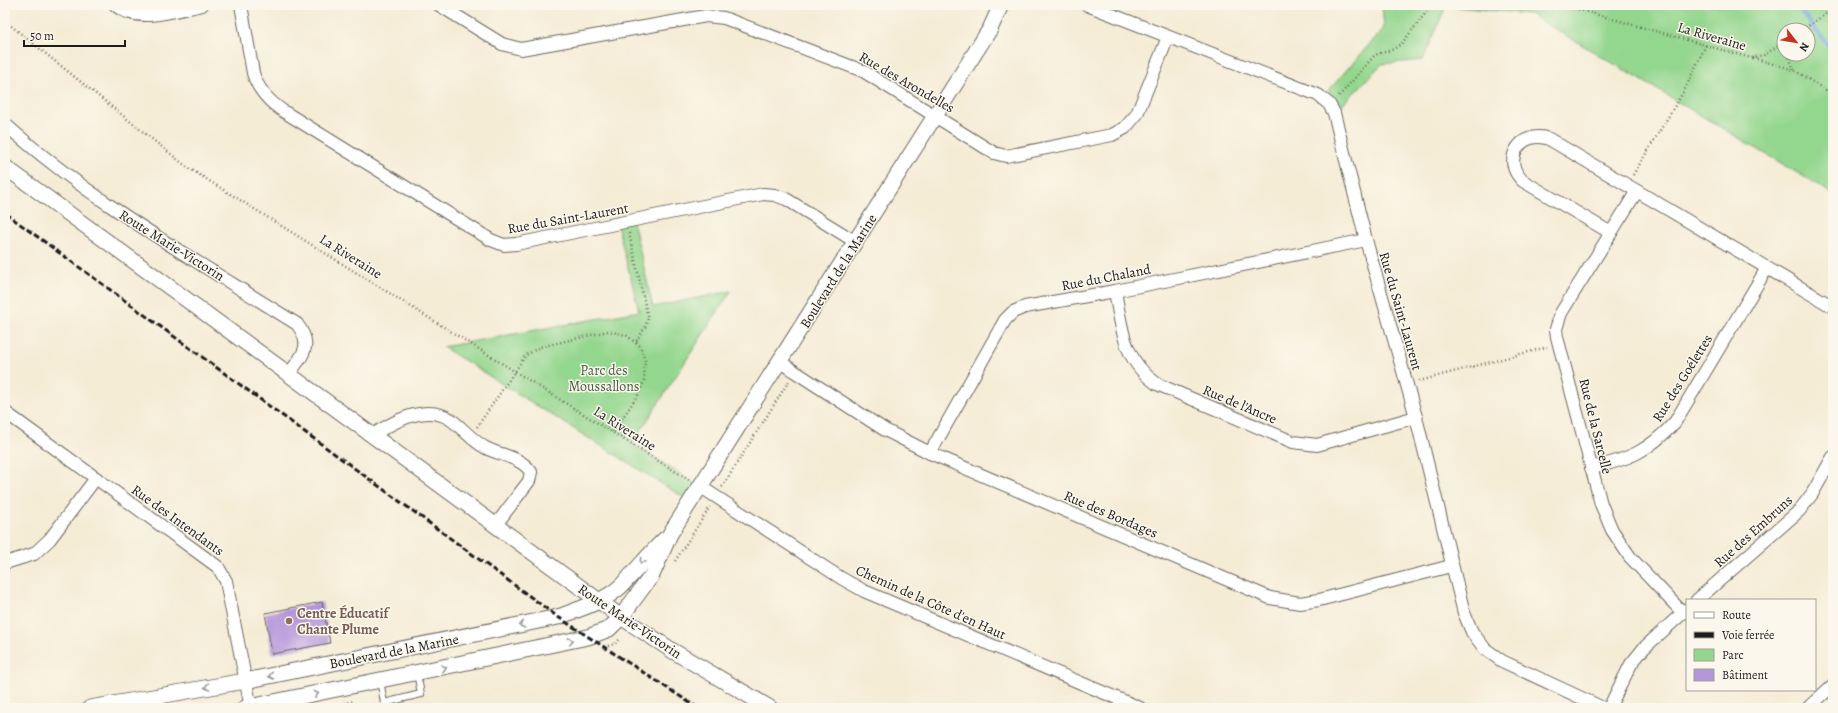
<svg xmlns="http://www.w3.org/2000/svg" width="1838" height="713" viewBox="0 0 1838 713" font-family="Alegreya,serif">
<style>
.green{fill:#93d68d;stroke:#587954;fill-rule:evenodd}
.lines{fill:none;stroke-linecap:round;stroke-linejoin:round}
.stream{stroke:#73a4de;stroke-width:4}
.building{fill:#b596dc}
.service-casing{stroke:#68655d;stroke-width:8}
.minor-casing{stroke:#68655d;stroke-width:14}
.tertiary-casing{stroke:#68655d;stroke-width:17}
.path{stroke:#68655d;stroke-width:2.5;stroke-dasharray:1 3;stroke-linecap:butt}
.service{stroke:#fff;stroke-width:6}
.minor{stroke:#fff;stroke-width:12}
.tertiary{stroke:#fff;stroke-width:15}
.rail{stroke:#1c1c1c;stroke-width:3;stroke-dasharray:6 3;stroke-linecap:butt}
.oneway{stroke:#999}
.education-dot{fill:#8d6e63;stroke:#fbf7ec;stroke-width:1.5}
.labels{text-anchor:middle;stroke-width:3;stroke-linejoin:round;paint-order:stroke}
.street-label{font-size:14px;fill:#1c1c1c;stroke:#fbf7ec}
.park-label{font-size:14px;fill:#465d44;stroke:#fbf7ec}
.education-label{font-size:14px;font-weight:bold;fill:#785e54;stroke:#fbf7ec;text-anchor:start}
</style>
<rect width="100%" height="100%" fill="#fbf7ec"/>
<filter id="ink" filterUnits="userSpaceOnUse"><feTurbulence type="fractalNoise" baseFrequency=".025" numOctaves="2"/><feDisplacementMap in="SourceGraphic" scale="8" xChannelSelector="R" yChannelSelector="G"/><feConvolveMatrix kernelMatrix="1 2 1 2 8 2 1 2 1" color-interpolation-filters="sRGB"/></filter>
<filter id="wash" filterUnits="userSpaceOnUse"><feTurbulence type="fractalNoise" baseFrequency=".012" numOctaves="4" result="noise"/><feDisplacementMap in="SourceGraphic" scale="16" xChannelSelector="R" yChannelSelector="G"/><feGaussianBlur stdDeviation="0.9" result="paint"/><feColorMatrix in="noise" values="0 0 0 0 0 0 0 0 0 0 0 0 0 0 0 0 0 1.4 0 .05"/><feComposite in="paint" operator="in"/></filter>
<g filter="url(#wash)">
<rect width="100%" height="100%" fill="#f5ecd5"/>
<g class="green">
<path d="M1382,5H1833V194L1530,14L1446,6L1423,60L1382,64L1342,105L1328,91L1384,28ZM1784,30H1808V54H1784Z"/>
<path d="M633,221L653,307L731,291L632,444L701,487L691,502L443,347L639,311L617,224Z"/>
</g>
<g class="lines">
<path class="stream" d="M1796,5L1833,51"/>
</g>
<g id="blocks">
<path class="building" d="M322,602L330,643L272,654L265,613Z"/>
</g>
</g>
<g filter="url(#ink)">
<use href="#blocks" fill-opacity="0" stroke="#68655d" stroke-width="1"/>
<g class="lines">
<g class="service-casing">
<path id="service" d="M380,680L384,703L421,694L417,673"/>
</g>
<g class="minor-casing">
<g id="minor">
<path d="M115,5C138,25 175,10 202,5"/>
<path d="M241,5L253,73C258,90 268,101 283,111L491,240L504,245L516,244L763,194L775,195L786,199L856,242"/>
<path d="M439,5L502,44L521,49L706,16L724,18L863,71L994,153L1006,156L1112,135L1125,128L1137,114L1168,37"/>
<path d="M1087,5L1318,95L1329,104L1334,113L1366,240L1416,417L1464,613L1472,632L1485,649L1502,661L1603,708"/>
<path d="M5,124C93,203 197,261 297,324C314,346 302,356 288,375"/>
<path d="M1611,233L1523,181C1500,160 1521,129 1549,139L1637,191"/>
<path d="M1115,291C1122,329 1123,360 1157,384L1293,442L1317,445L1416,417"/>
<path d="M780,362L885,430L930,453L1270,598L1300,603L1319,600L1451,566"/>
<path d="M5,412L218,567L226,581L251,708"/>
<path d="M371,436C393,422 425,403 450,419C463,428 472,441 486,448C502,456 521,457 531,472L529,481L495,526"/>
<path d="M930,453L1005,320L1013,312L1025,307L1115,291L1366,240"/>
<path d="M1591,468C1629,459 1648,452 1675,422L1767,268"/>
<path d="M701,487L841,578L864,591L1140,708"/>
<path d="M5,563L34,554L50,539L96,478"/>
<path d="M1697,600L1799,511L1812,494L1833,457"/>
<path d="M1683,613L1630,557L1612,530L1601,504L1557,337L1556,329L1561,313L1637,191L1833,307"/>
<path d="M1609,708L1631,664L1644,648L1687,609"/>
<path d="M1808,708L1833,685"/>
</g>
</g>
<g class="tertiary-casing">
<g id="tertiary">
<path d="M5,167L621,617L673,651L770,708"/>
<path d="M90,708L245,681L558,617C579,609 604,602 621,586C636,571 649,554 665,539"/>
<path d="M245,708L588,637L609,629L621,617L652,575L670,534L990,29L1001,5"/>
</g>
</g>
<g class="path">
<path d="M1563,5L1751,58L1764,55L1784,42"/>
<path d="M5,21L187,167L689,480"/>
<path d="M1802,30L1833,9"/>
<path d="M1788,54L1794,70"/>
<path d="M1753,58L1794,70L1833,95"/>
<path d="M1339,96L1375,55L1394,49L1402,43L1432,5"/>
<path d="M1633,175L1684,91L1706,45"/>
<path d="M629,233L648,318L645,327L636,342"/>
<path d="M1419,381L1547,347"/>
<path d="M477,427L526,355L540,347L608,331L626,335L636,343L640,346L645,360L644,381L638,395L613,432"/>
<path d="M722,487L789,381"/>
<path d="M675,561L710,507"/>
<path d="M608,646L615,644L619,640"/>
<path d="M324,708L355,701"/>
</g>
<use href="#service" class="service"/>
<use href="#minor" class="minor"/>
<use href="#tertiary" class="tertiary"/>
<path class="rail" d="M5,213L558,617L698,708"/>
</g>
<defs><path id="oneway-chevron" d="M-2-3.5L2.5 0L-2 3.5" fill="none" stroke-width="1.6" stroke-linecap="round" stroke-linejoin="round"/></defs>
<g class="oneway">
<use href="#oneway-chevron" transform="translate(642 561) rotate(131)"/>
<use href="#oneway-chevron" transform="translate(522 625) rotate(168)"/>
<use href="#oneway-chevron" transform="translate(571 641) rotate(-12)"/>
<use href="#oneway-chevron" transform="translate(444 668) rotate(-12)"/>
<use href="#oneway-chevron" transform="translate(271 676) rotate(169)"/>
<use href="#oneway-chevron" transform="translate(207 687) rotate(170)"/>
<use href="#oneway-chevron" transform="translate(316 694) rotate(-12)"/>
</g>
</g>
<circle class="education-dot" cx="289" cy="621" r="4"/>
<g class="labels">
<g class="street-label">
<text transform="translate(1712 36) rotate(16)" y="5">La Riveraine</text>
<text transform="translate(907 82) rotate(30)" y="5">Rue des Arondelles</text>
<text transform="translate(568 218) rotate(-10)" y="5">Rue du Saint-Laurent</text>
<text transform="translate(172 245) rotate(32)" y="5">Route Marie-Victorin</text>
<text transform="translate(351 256) rotate(32)" y="5">La Riveraine</text>
<text transform="translate(838 271) rotate(-58)" y="5">Boulevard de la Marine</text>
<text transform="translate(1106 277) rotate(-11)" y="5">Rue du Chaland</text>
<text transform="translate(1401 311) rotate(74)" y="5">Rue du Saint-Laurent</text>
<text transform="translate(1682 378) rotate(-58)" y="5">Rue des Goélettes</text>
<text transform="translate(1240 404) rotate(23)" y="5">Rue de l'Ancre</text>
<text transform="translate(1596 426) rotate(76)" y="5">Rue de la Sarcelle</text>
<text transform="translate(625 428) rotate(32)" y="5">La Riveraine</text>
<text transform="translate(1111 514) rotate(23)" y="5">Rue des Bordages</text>
<text transform="translate(178 520) rotate(36)" y="5">Rue des Intendants</text>
<text transform="translate(1753 531) rotate(-42)" y="5">Rue des Embruns</text>
<text transform="translate(931 602) rotate(24)" y="5">Chemin de la Côte d'en Haut</text>
<text transform="translate(630 621) rotate(34)" y="5">Route Marie-Victorin</text>
<text transform="translate(394 651) rotate(-11)" y="5">Boulevard de la Marine</text>
</g>
<g class="park-label">
<text x="604" y="375">Parc des<tspan x="604" dy="16">Moussallons</tspan></text>
</g>
<g class="education-label">
<text x="297" y="618">Centre Éducatif<tspan x="297" dy="16">Chante Plume</tspan></text>
</g>
</g>
<rect width="1838" height="713" fill="none" stroke="#fbf7ec" stroke-width="20"/>
<rect x="1686" y="599" width="130" height="92" fill="#fbf7ec" stroke="#a29f99"/>
<rect x="1694" y="612" width="20" height="6" fill="#ffffff" stroke="#a29f99"/>
<text x="1722" y="619" font-size="12" fill="#1c1c1c">Route</text>
<rect x="1694" y="632" width="20" height="6" fill="#1c1c1c" stroke="#a29f99"/>
<text x="1722" y="639" font-size="12" fill="#1c1c1c">Voie ferrée</text>
<rect x="1694" y="649" width="20" height="12" fill="#93d68d" stroke="#a29f99"/>
<text x="1722" y="659" font-size="12" fill="#1c1c1c">Parc</text>
<rect x="1694" y="669" width="20" height="12" fill="#b596dc" stroke="#a29f99"/>
<text x="1722" y="679" font-size="12" fill="#1c1c1c">Bâtiment</text>
<g transform="translate(1796 42) rotate(121)"><circle r="19" fill="#fbf7ec" stroke="#a29f99"/>
<path d="M0-3L7 15L0 10L-7 15Z" fill="#c8321e"/>
<text y="-6" font-size="11" font-weight="bold" text-anchor="middle" fill="#1c1c1c">N</text>
</g>
<path d="M24 40v6h101v-6" fill="none" stroke="#1c1c1c" stroke-width="2"/>
<text x="30" y="40" font-size="12" fill="#1c1c1c" stroke="#fbf7ec" stroke-width="3" paint-order="stroke">50 m</text>
</svg>
